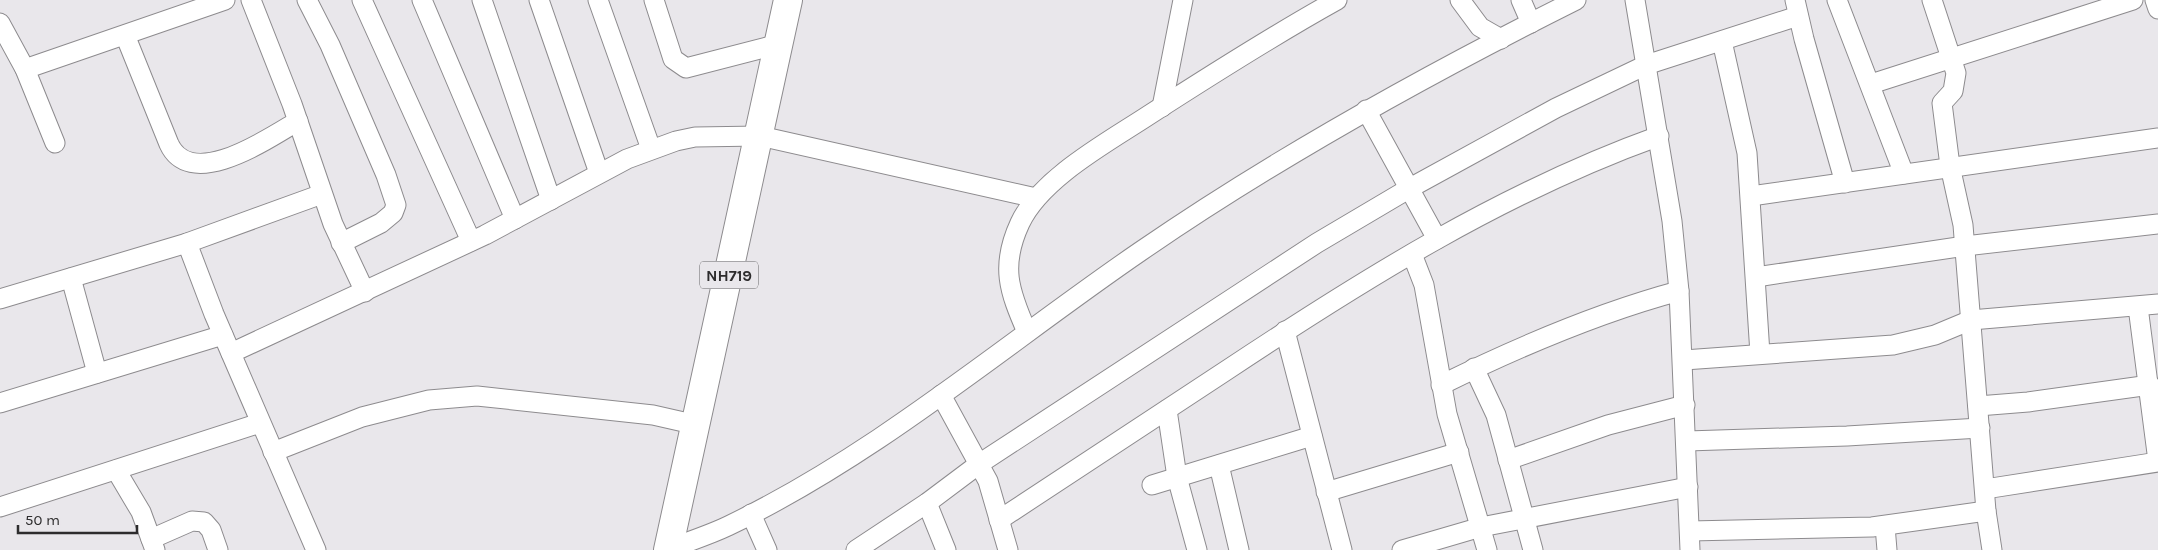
<svg xmlns="http://www.w3.org/2000/svg" width="2158" height="550" viewBox="0 0 2158 550" font-family="Karla,sans-serif">
<style>
.lines{fill:none;stroke-linecap:round;stroke-linejoin:round}
.minor-casing{stroke:#8d8b8e;stroke-width:21}
.trunk-casing{stroke:#8d8b8e;stroke-width:30}
.minor{stroke:#fff;stroke-width:19}
.trunk{stroke:#fff;stroke-width:28}
.labels{text-anchor:middle;stroke-width:4.5;stroke-linejoin:round;paint-order:stroke}
.shield{fill:#e9e7eb;stroke:#656466;stroke-width:1}
.shield-label{font-size:16px;font-weight:bold;fill:#2d2c2d}
</style>
<rect width="100%" height="100%" fill="#e9e7eb"/>
<g class="lines">
<g class="minor-casing">
<g id="minor">
<path d="M251,0L292,104L333,224L365,292"/>
<path d="M307,0L330,45L386,175L396,205L393,213L381,223L341,243"/>
<path d="M362,0L471,241"/>
<path d="M422,0L515,219"/>
<path d="M482,0L551,200"/>
<path d="M539,0L599,173"/>
<path d="M598,0L651,149"/>
<path d="M654,0L673,59L686,68L779,44"/>
<path d="M1460,0L1480,27L1501,39"/>
<path d="M1521,0L1531,23"/>
<path d="M1635,0L1672,221L1679,291L1690,550"/>
<path d="M1795,0L1804,39L1845,183"/>
<path d="M1837,0L1904,174"/>
<path d="M1932,0L1956,73L1953,91L1942,103L1950,166L1963,225L1986,511L1992,550"/>
<path d="M2155,0L2158,9"/>
<path d="M0,23L25,69L55,143"/>
<path d="M125,35L169,144C191,192 269,138 298,121"/>
<path d="M1722,41L1747,153L1760,354"/>
<path d="M25,69L225,0"/>
<path d="M1871,84L2133,0"/>
<path d="M1162,107L1183,0"/>
<path d="M1366,110L1437,239"/>
<path d="M1751,196L2158,138"/>
<path d="M187,243L214,314L316,550"/>
<path d="M1412,254L1424,285L1447,414L1487,550"/>
<path d="M1756,277L1965,246L2158,224"/>
<path d="M71,278L97,373"/>
<path d="M0,299L187,243L322,194"/>
<path d="M2138,307L2158,461"/>
<path d="M1285,331L1342,550"/>
<path d="M1027,332C1009,291 1000,266 1020,223C1041,178 1108,142 1149,115C1211,75 1272,36 1337,0"/>
<path d="M231,353L485,235L627,159L676,141L695,137L760,136L1036,198"/>
<path d="M1684,360L1893,345L1935,335L1971,320L2158,304"/>
<path d="M1474,368L1496,415L1533,550"/>
<path d="M1441,385C1518,347 1597,313 1679,291"/>
<path d="M941,395L988,481L1008,550"/>
<path d="M0,403L223,335"/>
<path d="M1978,406L2028,402L2150,385"/>
<path d="M1167,410L1177,477L1197,550"/>
<path d="M1687,441L1847,436L1980,428"/>
<path d="M273,452L362,417L429,400L477,396L653,415L697,425"/>
<path d="M1508,460L1608,425L1685,405"/>
<path d="M1219,465L1239,550"/>
<path d="M116,470L141,512L155,550"/>
<path d="M1152,485L1312,436"/>
<path d="M1985,489L2158,462"/>
<path d="M1326,492L1459,452"/>
<path d="M927,503L946,550"/>
<path d="M0,507L260,423"/>
<path d="M751,514L767,550"/>
<path d="M999,520C1075,470 1151,420 1227,370C1364,279 1503,192 1659,136"/>
<path d="M1885,526L1887,550"/>
<path d="M1690,531L1872,527L1986,511"/>
<path d="M151,539L192,521L204,522L211,530L218,550"/>
<path d="M668,549C688,542 709,535 728,526C878,454 1005,344 1141,251C1279,156 1426,75 1576,0"/>
<path d="M856,550L927,503L979,464L1317,243L1410,188L1556,108L1646,65L1798,16"/>
<path d="M1402,550L1481,527L1688,487"/>
</g>
</g>
<g class="trunk-casing">
<path id="trunk" d="M668,550L788,0"/>
</g>
<use href="#minor" class="minor"/>
<use href="#trunk" class="trunk"/>
</g>
<g class="labels">
<rect class="shield" x="700" y="261.5" width="58" height="27" rx="4"/>
<g class="shield-label">
<text x="729" y="281">NH719</text>
</g>
</g>
<path d="M18 525v8h119v-8" fill="none" stroke="#2d2c2d" stroke-width="2.5"/>
<text x="25" y="525" font-size="15" fill="#2d2c2d" stroke="#e9e7eb" stroke-width="4" paint-order="stroke">50 m</text>
</svg>
